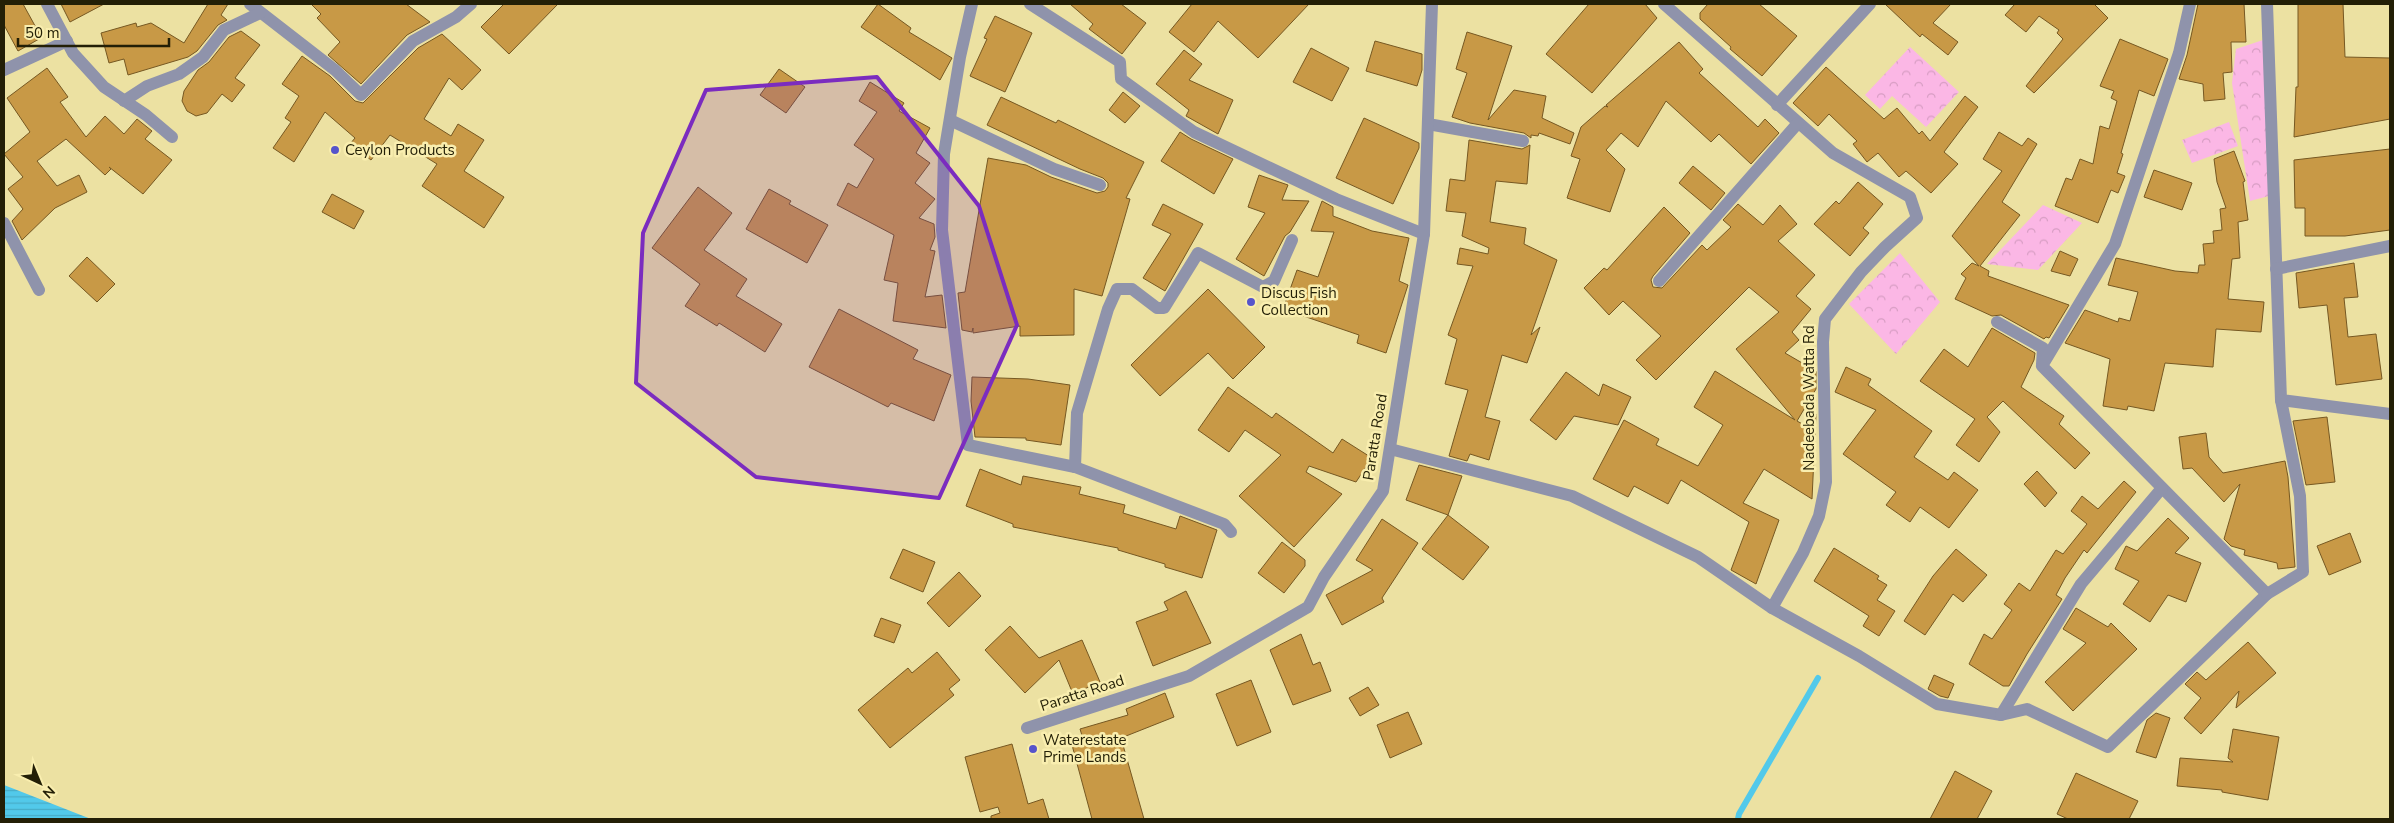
<svg xmlns="http://www.w3.org/2000/svg" width="2394" height="823" viewBox="0 0 2394 823" font-family="'Nunito Sans',sans-serif">
<style>
.forest{fill:url(#forest-crowns)}
.water{fill:url(#water-rules)}
.lines{fill:none;stroke-linecap:round;stroke-linejoin:round}
.stream{stroke:#52c9ea;stroke-width:6}
.building{fill:#c89946;stroke:#765822}
.minor{stroke:#8f93ab;stroke-width:12}
.marked{fill:#7b2cbf;fill-opacity:0.2;stroke:#7b2cbf;stroke-width:4;stroke-linejoin:round}
.poi-dot{fill:#5654cb;stroke:#f9eeaf;stroke-width:2}
.labels{text-anchor:middle;stroke-width:5;stroke-linejoin:round;paint-order:stroke}
.poi-label{font-size:15px;fill:#231f06;stroke:#f9eeaf;text-anchor:start}
.street-label{font-size:15px;fill:#231f06;stroke:#f9eeaf}
</style>
<defs>
<pattern id="forest-crowns" width="20" height="18" patternUnits="userSpaceOnUse" patternTransform="scale(1.25)"><rect width="20" height="18" fill="#fbb7e5"/><path d="M2 6a3 3 0 1 1 6 0M12 15a3 3 0 1 1 6 0" fill="none" stroke="#d79dc3"/></pattern>
<pattern id="water-rules" width="6" height="5" patternUnits="userSpaceOnUse" patternTransform="scale(1.25)"><rect width="6" height="5" fill="#52c9ea"/><path d="M0 2.5h6" fill="none" stroke="#47acc7"/></pattern>
</defs>
<rect width="100%" height="100%" fill="#ece1a2"/>
<g class="forest">
<path d="M2263,40L2269,196L2250,201L2232,83L2236,49Z"/>
<path d="M1910,47L1959,92L1926,127L1892,96L1880,109L1865,95Z"/>
<path d="M2229,122L2238,146L2192,163L2182,140Z"/>
<path d="M2043,205L2082,223L2038,270L1987,264Z"/>
<path d="M1900,253L1940,302L1896,354L1849,304Z"/>
</g>
<path class="water" d="M4,785L91,819H4Z"/>
<g class="lines">
<path class="stream" d="M1738,819L1739,814L1818,678"/>
</g>
<g class="building">
<path d="M4,4H23L39,33V39L18,51L4,25Z"/>
<path d="M61,4H104L70,22Z"/>
<path d="M208,4H228L221,15L227,20L218,25L197,51L188,57L128,75L124,59L109,63L101,33L136,23L137,27L151,23L184,43Z"/>
<path d="M311,4H406L430,22L407,35L361,84L328,55L340,42L317,18L321,14Z"/>
<path d="M504,4H558L509,54L481,27Z"/>
<path d="M878,4L911,28L909,32L952,58L940,80L861,27Z"/>
<path d="M1070,4H1121L1146,23L1122,54L1089,29L1093,24Z"/>
<path d="M1192,4H1309L1258,58L1218,21L1194,52L1169,32Z"/>
<path d="M1589,4H1645L1657,18L1592,93L1546,54Z"/>
<path d="M1708,4H1759L1797,36L1762,76L1730,49L1731,47L1700,19V13Z"/>
<path d="M1885,4H1951L1933,23L1958,42L1948,55L1922,34L1920,37Z"/>
<path d="M2015,4H2094L2108,18L2034,93L2026,86L2063,39L2057,33L2059,30L2039,16L2026,32L2005,15Z"/>
<path d="M2198,4H2244L2246,42H2231L2232,72L2223,73L2225,99L2204,101L2203,84L2179,79L2187,55Z"/>
<path d="M2298,4H2343L2345,57L2390,58V119L2294,137L2296,87H2298Z"/>
<path d="M995,16L1032,33L1005,92L970,76L987,39L984,38Z"/>
<path d="M241,31L260,45L235,78L245,85L232,102L222,94L207,113L196,116L187,111L182,101L184,91L198,70L209,62L229,37Z"/>
<path d="M1467,32L1512,46L1488,120L1514,90L1546,96L1542,118L1574,133L1570,144L1539,133L1538,136L1531,135V138L1524,133L1470,123L1452,117L1467,73L1456,69Z"/>
<path d="M442,34L481,70L462,90L449,78L424,119L451,136L458,124L484,140L464,171L504,197L484,228L422,186L437,164L390,135L371,160L350,144L355,138L325,112L294,162L273,148L291,122L285,118L299,96L282,84L302,56L330,76L355,101L363,103L418,48Z"/>
<path d="M2120,39L2168,59L2154,96L2139,90L2121,153L2123,154L2117,173L2125,176L2118,193L2111,190L2098,223L2055,206L2066,178L2072,180L2080,159L2093,164L2100,126L2109,129L2117,101L2111,98L2114,91L2100,86Z"/>
<path d="M1375,41L1422,54V70L1417,86L1366,71Z"/>
<path d="M1679,42L1703,69L1699,73L1758,127L1765,119L1779,133L1751,164L1719,134L1711,142L1666,101L1638,147L1621,133L1606,150L1625,169L1610,212L1567,198L1580,159L1571,156L1581,127L1605,106L1608,107L1606,105Z"/>
<path d="M1311,48L1349,68L1332,101L1293,82Z"/>
<path d="M1184,50L1202,64L1189,80L1233,100L1218,134L1186,116L1189,110L1156,84Z"/>
<path d="M1826,67L1884,119L1897,108L1919,134L1922,131L1930,141L1965,96L1978,107L1944,152L1958,164L1931,193L1906,171L1899,177L1878,153L1867,162L1853,144L1857,141L1829,114L1818,126L1793,103Z"/>
<path d="M47,68L68,97L60,102L86,137L105,116L124,134L137,119L152,131L145,139L172,160L143,194L109,167L111,169L105,175L66,139L37,161L57,186L79,175L87,192L55,208L22,240L12,221L23,209L8,189L23,177L4,154L30,132L7,98Z"/>
<path d="M779,69L805,87L786,113L760,95Z"/>
<path d="M870,82L904,103L899,111L930,128L916,153L930,163L915,183L935,199L919,218L934,224L935,237L930,250L935,251L925,297L942,295L946,328L893,321L898,283L884,280L894,235L837,205L848,183L857,188L874,159L854,145L877,112L859,101Z"/>
<path d="M1123,92L1140,106L1125,123L1109,110Z"/>
<path d="M1001,97L1056,123L1058,120L1144,162L1126,198L1130,199L1102,296L1074,289V335L1020,336V326L973,333V328L972,332L962,330L958,293L965,292L988,158L1026,165L1051,177L1097,193L1105,191L1108,187V183L1103,178L1080,169L987,125Z"/>
<path d="M1364,118L1419,143V148L1393,204L1336,178Z"/>
<path d="M1180,132L1191,139L1233,159L1214,194L1161,161Z"/>
<path d="M1999,132L2022,146L2028,138L2037,144L2002,202L2020,215L1980,266L1989,271L1988,276L2069,305L2049,338L2046,337L2044,339L2001,315L1992,316L1955,299L1966,278L1961,274L1972,263L1979,266L1952,236L2002,171L1983,159Z"/>
<path d="M1469,140L1522,149L1530,145L1527,184L1496,181L1490,222L1526,228L1524,244L1557,260L1531,335L1540,327L1527,363L1502,355L1485,417L1500,421L1489,460L1470,454L1467,461L1449,456L1468,390L1445,384L1457,339L1448,335L1473,266L1457,264L1460,248L1488,254L1489,248L1462,236L1466,213L1446,211L1450,179L1465,181Z"/>
<path d="M2390,149V230L2345,236H2305V208H2295L2294,160Z"/>
<path d="M2234,151L2245,181L2243,182L2248,220L2238,222L2240,258L2232,259L2228,299L2264,302L2261,332L2216,329L2213,367L2165,363L2154,411L2128,406L2127,410L2103,406L2110,359L2065,343L2085,310L2118,322L2119,318L2130,321L2138,292L2108,285L2116,258L2175,271L2198,273L2199,265H2205L2203,244L2214,243L2213,231L2222,230L2220,209L2226,208L2217,182L2214,159Z"/>
<path d="M1693,166L1725,193L1711,210L1679,183Z"/>
<path d="M2154,170L2192,183L2182,210L2144,197Z"/>
<path d="M1259,175L1288,185L1282,200L1309,201L1290,232L1285,236L1264,276L1236,259L1265,213L1248,207Z"/>
<path d="M1858,182L1883,204L1863,228L1869,233L1850,256L1814,224L1836,201L1839,204Z"/>
<path d="M698,187L732,213L704,250L747,279L736,296L782,324L765,352L719,323L717,326L685,306L700,284L652,248Z"/>
<path d="M769,189L791,201L789,204L828,225L807,263L746,229Z"/>
<path d="M332,194L364,211L354,229L322,212Z"/>
<path d="M1322,201L1333,207V216L1372,231L1409,238L1399,281L1408,285L1386,353L1357,343L1359,335L1283,309L1297,270L1318,277L1334,232L1311,231Z"/>
<path d="M1163,204L1203,224L1165,291L1143,278L1171,234L1152,225Z"/>
<path d="M1738,204L1763,225L1780,205L1797,224L1778,241L1815,275L1796,296L1811,309L1792,332L1799,340L1785,353L1816,371V389L1797,421L1806,426L1816,414L1812,499L1764,469L1743,503L1779,520L1756,584L1731,570L1749,522L1681,480L1668,504L1634,486L1628,497L1593,479L1624,420L1659,439L1656,445L1698,466L1723,425L1694,407L1715,371L1795,420L1736,349L1779,312L1749,287L1656,380L1636,360L1661,336L1623,301L1609,315L1584,288L1604,268L1607,270L1664,207L1690,233L1653,276L1651,280L1653,287L1662,288L1702,245L1707,250L1731,227L1723,220Z"/>
<path d="M2060,251L2078,259L2070,276L2051,271Z"/>
<path d="M87,257L115,284L97,302L69,276Z"/>
<path d="M2354,263L2358,297L2344,298L2348,337L2376,334L2382,379L2336,385L2327,305L2299,308L2296,273Z"/>
<path d="M1208,289L1265,347L1233,379L1208,353L1160,396L1131,365Z"/>
<path d="M839,309L918,350L913,359L951,375L934,421L891,403L888,407L809,367Z"/>
<path d="M1992,328L2035,353L2034,360L2021,387L2064,416L2059,424L2090,453L2075,469L2003,401L1987,417L2000,432L1979,462L1956,445L1975,419L1920,381L1944,349L1968,367Z"/>
<path d="M1846,367L1871,379L1868,385L1932,431L1914,457L1948,480L1954,472L1978,490L1949,528L1920,507L1910,522L1886,505L1896,492L1843,454L1876,410L1835,392Z"/>
<path d="M1566,372L1599,396L1603,384L1631,397L1618,425L1574,416L1556,440L1530,420Z"/>
<path d="M972,377L1028,379L1070,385L1061,445L1026,440V438L975,437L971,401Z"/>
<path d="M1228,387L1272,418L1276,413L1333,453L1342,439L1372,458L1356,482L1309,466L1306,472L1342,494L1294,547L1239,496L1281,455L1245,430L1229,452L1198,430Z"/>
<path d="M2327,417L2335,482L2306,485L2293,421Z"/>
<path d="M2206,433L2209,457L2223,473L2285,461L2288,477L2295,567L2278,569L2277,563L2244,555L2245,550L2231,546L2224,539L2240,484L2224,502L2192,468L2183,469L2179,437Z"/>
<path d="M1419,465L1462,476L1448,515L1406,500Z"/>
<path d="M980,469L1021,485L1023,476L1081,487L1079,494L1125,505L1123,513L1176,529L1180,516L1217,530L1202,578L1165,567V564L1118,550V548L1013,527V524L966,506Z"/>
<path d="M2037,471L2057,493L2045,507L2024,484Z"/>
<path d="M2124,481L2136,492L2087,553L2084,550L2065,578L2056,595L2062,599L2027,654L2009,686H2003L1969,664L1984,634L1992,639L2012,610L2004,604L2019,583L2030,591L2056,550L2063,554L2087,524L2071,511L2082,496L2098,509Z"/>
<path d="M1448,515L1489,547L1463,580L1422,549Z"/>
<path d="M2168,518L2189,538L2175,553L2201,563L2186,602L2168,595L2150,622L2123,604L2139,581L2115,569L2126,546L2137,551Z"/>
<path d="M1382,519L1418,543L1382,598L1384,602L1342,625L1326,595L1373,570L1356,560Z"/>
<path d="M2350,533L2361,562L2329,575L2317,546Z"/>
<path d="M1282,542L1305,560V566L1284,593L1258,573Z"/>
<path d="M1834,548L1879,576L1877,579L1887,585L1877,600L1895,611L1879,636L1863,626L1869,616L1814,581Z"/>
<path d="M903,549L935,562L923,592L890,578Z"/>
<path d="M1956,549L1987,575L1963,602L1953,594L1925,635L1904,621L1933,576Z"/>
<path d="M959,572L981,596L949,627L927,603Z"/>
<path d="M1186,591L1211,643L1153,666L1136,622L1168,610L1164,602Z"/>
<path d="M2076,608L2108,627L2111,623L2137,649L2073,711L2045,682L2086,643L2063,629Z"/>
<path d="M881,618L901,625L894,643L874,636Z"/>
<path d="M1010,626L1039,658L1082,640L1100,682L1073,694L1059,660L1025,693L985,650Z"/>
<path d="M1301,634L1313,665L1320,662L1331,691L1293,705L1270,650Z"/>
<path d="M2248,642L2276,673L2236,708L2239,691L2201,734L2184,718L2201,698L2185,684L2197,672L2206,680Z"/>
<path d="M937,652L960,680L949,689L954,695L890,748L858,710L908,668L912,673Z"/>
<path d="M1934,675L1954,684L1948,698L1940,696L1928,689Z"/>
<path d="M1251,680L1271,732L1237,746L1216,694Z"/>
<path d="M1368,687L1379,705L1360,716L1349,698Z"/>
<path d="M1165,693L1174,717L1121,738L1144,819H1092L1072,745L1084,742L1080,729L1128,715L1126,709Z"/>
<path d="M1408,712L1422,744L1390,758L1377,725Z"/>
<path d="M2156,713L2170,718L2156,758L2136,752L2147,720Z"/>
<path d="M2233,729L2279,737L2268,800L2222,792V790L2177,786L2180,758L2233,762L2228,758Z"/>
<path d="M1012,744L1028,804L1043,799L1049,819H991V816L1000,813L998,807L980,812L965,757Z"/>
<path d="M1955,771L1992,791L1977,819H1930Z"/>
<path d="M2076,773L2138,801L2129,819H2068L2057,814Z"/>
</g>
<g class="lines">
<g class="minor">
<path d="M47,4L73,53L104,87L146,115L172,137"/>
<path d="M250,4L335,70L361,95L413,41L456,17L471,4"/>
<path d="M972,4L960,57L944,154L942,230L968,445L1075,467L1224,524L1231,532"/>
<path d="M1030,4L1120,62L1121,79L1194,132L1336,199L1424,234"/>
<path d="M1664,4L1833,153L1910,197L1917,218L1885,247L1861,272L1825,319L1823,342L1826,482L1819,516L1803,553L1772,608"/>
<path d="M2267,4L2281,400L2390,414"/>
<path d="M4,70L67,41"/>
<path d="M124,101L147,86L179,74L203,57L224,30L260,13"/>
<path d="M1777,105L1870,4"/>
<path d="M950,120L1054,169L1100,185"/>
<path d="M1428,124L1523,141"/>
<path d="M4,223L39,290"/>
<path d="M2276,269L2390,246"/>
<path d="M1659,281L1798,123"/>
<path d="M1997,322L2043,348L2042,364"/>
<path d="M1390,449L1572,496L1698,557L1772,608L1859,656L1937,704L2001,715L2027,709L2108,747L2267,594L2042,366L2115,244L2179,53L2190,4"/>
<path d="M1075,467L1077,413L1108,309L1117,289H1132L1157,308H1164L1198,253L1263,287L1274,281L1292,240"/>
<path d="M2267,594L2303,572L2300,496L2281,400"/>
<path d="M2001,715L2081,584L2162,488"/>
<path d="M1027,728L1189,676L1308,607L1324,577L1383,491L1424,234L1432,4"/>
</g>
</g>
<path class="marked" d="M877,77L979,206L1017,325L939,498L756,477L636,383L643,233L706,90Z"/>
<g class="poi-dot">
<circle cx="335" cy="150" r="5"/>
<circle cx="1251" cy="302" r="5"/>
<circle cx="1033" cy="749" r="5"/>
</g>
<g class="labels">
<g class="poi-label">
<text x="345" y="155">Ceylon Products</text>
<text x="1261" y="298">Discus Fish<tspan x="1261" dy="17">Collection</tspan></text>
<text x="1043" y="745">Waterestate<tspan x="1043" dy="17">Prime Lands</tspan></text>
</g>
<g class="street-label">
<text transform="translate(1809 398) rotate(-90)" y="5">Nadeebada Watta Rd</text>
<text transform="translate(1375 437) rotate(-81)" y="5">Paratta Road</text>
<text transform="translate(1082 693) rotate(-18)" y="5">Paratta Road</text>
</g>
</g>
<rect width="2394" height="823" fill="none" stroke="#231f06" stroke-width="10"/>
<g transform="translate(40 783) rotate(136)" stroke="#f9eeaf" stroke-width="4" paint-order="stroke">
<path d="M0-4L9 19L0 12L-9 19Z" fill="#231f06"/>
<text y="-8" font-size="14" font-weight="bold" text-anchor="middle" fill="#231f06">N</text>
</g>
<path d="M18 38v8h151v-8" fill="none" stroke="#231f06" stroke-width="2.5"/>
<text x="25" y="38" font-size="15" fill="#231f06" stroke="#f9eeaf" stroke-width="4" paint-order="stroke">50 m</text>
</svg>
